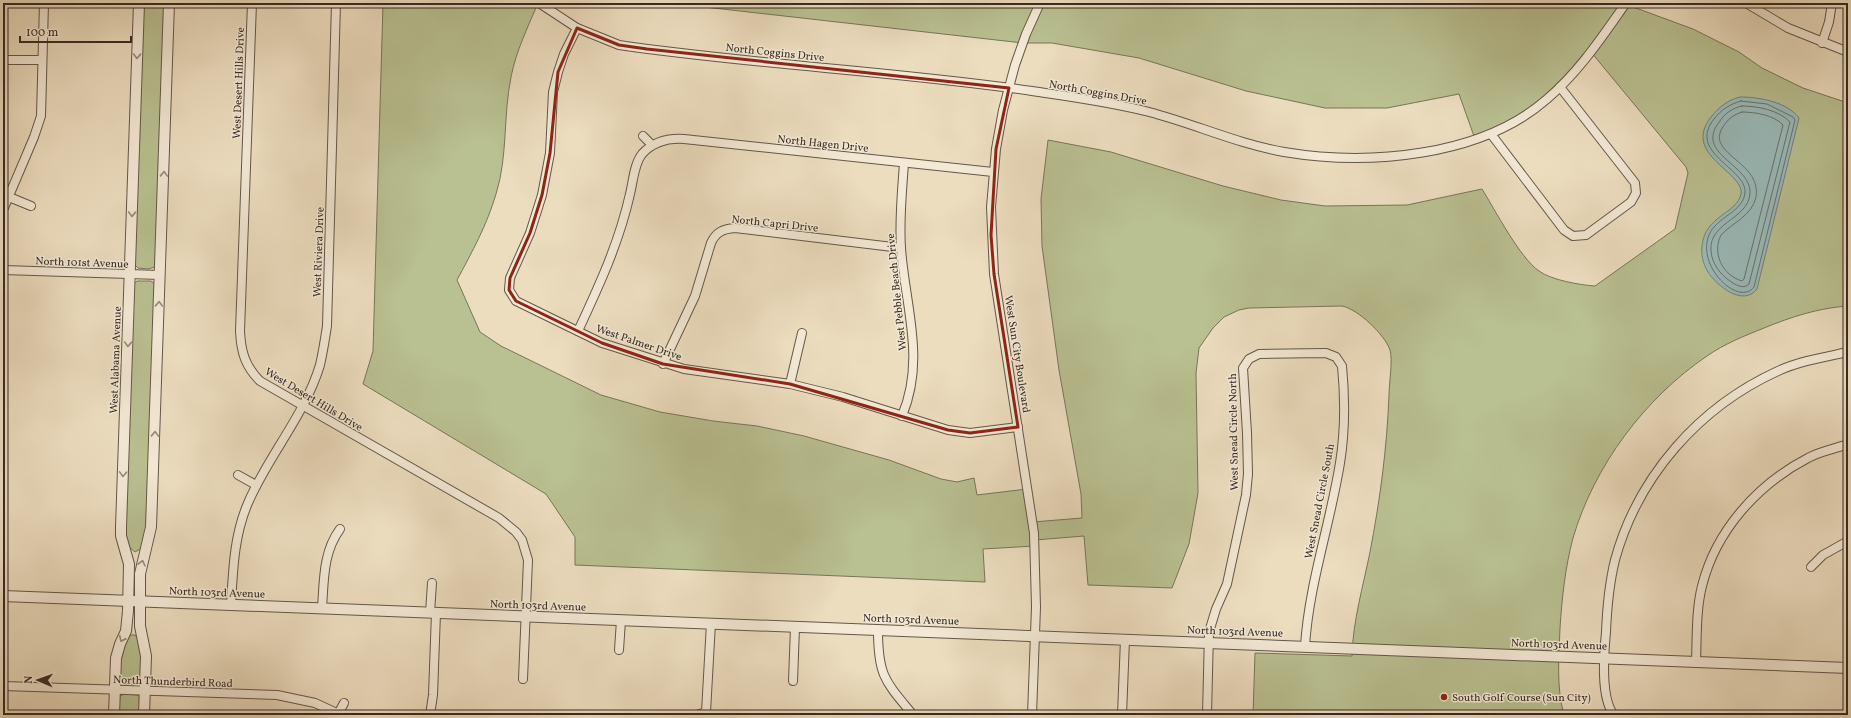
<svg xmlns="http://www.w3.org/2000/svg" width="1851" height="718" viewBox="0 0 1851 718" font-family="Vollkorn,serif">
<style>
.green{fill:#b9c091;stroke:#78755a}
.water{fill:#9abab9;stroke:#72807d}
.lines{fill:none;stroke-linecap:round;stroke-linejoin:round}
.shore{stroke:#68726e;stroke-width:1}
.minor-casing{stroke:#645749;stroke-width:10}
.tertiary-casing{stroke:#645749;stroke-width:12}
.minor{stroke:#f3e9d5;stroke-width:8}
.tertiary{stroke:#f3e9d5;stroke-width:10}
.oneway{stroke:#958a7c}
.marked{fill:none;stroke:#8f2418;stroke-width:3;stroke-linejoin:round}
.poi-dot{fill:#8f2418;stroke:#f3e9d5;stroke-width:1.5}
.labels{text-anchor:middle;stroke-width:3;stroke-linejoin:round;paint-order:stroke}
.street-label{font-size:11px;fill:#372a22;stroke:#f3e9d5}
.poi-label{font-size:11px;fill:#372a22;stroke:#f3e9d5;text-anchor:start}
</style>
<rect width="100%" height="100%" fill="#ecddbf"/>
<filter id="stains"><feTurbulence type="fractalNoise" baseFrequency=".005" numOctaves="4"/><feColorMatrix values="0 0 0 0 .2 0 0 0 0 .09 0 0 0 0 .02 0 0 0 .5 -.17"/></filter>
<radialGradient id="worn" r=".72"><stop offset=".6" stop-color="#630" stop-opacity="0"/><stop offset="1" stop-color="#630" stop-opacity=".3"/></radialGradient>
<g class="green">
<path d="M143,3H166L155,267L148,269L138,268L134,264Z"/>
<path d="M383,3H538C528,27 516,51 511,77C503,116 508,156 496,194C487,225 472,252 457,280L480,332L501,346L601,395L660,412L713,421L757,426L804,436L889,460L941,479L957,482L974,478L977,495L1027,489L1033,522L1082,518L1081,494L1059,370L1042,246L1041,199L1048,140L1111,152L1223,186L1281,200L1325,206L1407,205L1482,189C1495,210 1520,258 1539,271C1551,280 1580,285 1595,286L1675,229L1688,173L1686,167L1591,52L1546,101L1475,139L1459,94L1387,108H1325L1246,91L1139,58L1052,43H1023L669,3H1626L1625,4L1693,29L1739,52L1762,68L1803,88L1848,103V306C1818,308 1791,317 1764,328C1744,336 1724,344 1707,356C1645,398 1594,466 1573,538C1565,568 1562,598 1560,628C1559,657 1556,686 1564,715H1253L1255,653L1352,656C1353,620 1363,587 1370,552C1380,500 1387,448 1389,395C1389,384 1393,360 1390,350C1385,335 1358,309 1342,306L1249,308L1239,310L1224,317L1213,328L1199,348L1196,373L1198,493L1189,544L1172,588L1088,585L1084,536L1035,540V546L983,549L985,582L575,565V537L546,494L363,384L373,351Z"/>
<path d="M137,281H151L155,284L147,532L142,548L135,552L128,546L125,534L134,284Z"/>
<path d="M130,635H135C146,647 141,668 140,683L134,685L123,684L120,681V654Z"/>
<path d="M124,694L137,695L140,697L141,715H117L119,697Z"/>
</g>
<path class="water" d="M1740,97C1760,97 1787,102 1799,118L1757,289C1743,307 1717,286 1708,272C1703,264 1701,255 1702,246C1705,215 1737,214 1741,194C1745,172 1681,155 1711,117C1719,107 1728,100 1740,97Z"/>
<g class="lines">
<g class="shore">
<path d="M1741,101L1767,104L1793,117L1795,120L1754,287C1739,307 1696,267 1709,235C1716,217 1744,212 1745,192C1746,168 1687,153 1714,119C1721,110 1730,104 1741,101Z"/>
<path d="M1742,106C1757,106 1779,110 1790,122L1749,284C1744,289 1738,286 1733,283C1723,277 1715,268 1712,257C1703,222 1749,221 1750,193C1751,164 1693,154 1720,121C1725,113 1733,108 1742,106Z"/>
<path d="M1742,112C1755,112 1774,115 1783,125L1744,279L1742,281C1722,275 1712,253 1721,235C1733,222 1752,216 1756,197C1762,160 1701,154 1725,124C1729,118 1735,114 1742,112Z"/>
</g>
<g class="minor-casing">
<g id="minor">
<path d="M252,3L240,331C241,352 245,366 260,381L499,518L516,532L522,540L528,560L523,679"/>
<path d="M539,3L577,28L619,45C756,65 895,71 1032,91C1072,97 1111,102 1149,112C1195,124 1238,144 1284,152C1368,166 1481,157 1547,99C1579,72 1602,37 1626,3"/>
<path d="M1746,3L1788,28L1848,52"/>
<path d="M577,28L564,54L558,72L553,92L550,153L542,195L530,233L510,278L509,290L516,301L602,343L684,369L790,384L843,397L948,430L970,433L1018,427"/>
<path d="M1822,43L1829,22L1832,3"/>
<path d="M3,60H42"/>
<path d="M1491,134L1564,230L1573,236L1586,235L1631,202L1636,193L1635,183L1560,87"/>
<path d="M643,136L652,145"/>
<path d="M9,197L31,206"/>
<path d="M3,210L34,137L41,116L44,3"/>
<path d="M3,270L160,275"/>
<path d="M578,331C599,286 619,243 630,194C633,182 634,164 642,154C653,142 668,138 684,139L993,172"/>
<path d="M663,364L695,296L711,243C716,232 723,229 735,228L901,248"/>
<path d="M790,384L802,333"/>
<path d="M902,416C926,359 905,306 901,248C899,220 902,192 904,163"/>
<path d="M238,475L256,485"/>
<path d="M1811,567L1823,555L1848,541"/>
<path d="M231,605C233,570 234,535 248,503C268,456 305,415 320,365C323,352 325,339 327,326L336,3"/>
<path d="M322,608C324,580 323,552 340,529"/>
<path d="M430,613L432,583"/>
<path d="M878,630C878,676 885,681 913,715"/>
<path d="M619,650L621,620"/>
<path d="M1696,661C1697,636 1696,610 1702,586C1716,530 1758,484 1808,458C1820,451 1835,449 1848,444"/>
<path d="M793,681L795,627"/>
<path d="M3,686L277,695L315,703L341,715"/>
<path d="M338,714L344,703"/>
<path d="M430,715L433,695L436,613"/>
<path d="M697,715L706,712L711,623"/>
<path d="M1032,715L1036,607L1034,533L994,274L991,207L996,149L1003,110L1015,65L1026,34L1040,3"/>
<path d="M1122,715L1125,639"/>
<path d="M1207,715L1209,632L1216,609L1227,584L1246,495L1248,474L1247,433L1243,368L1249,359L1259,354L1326,353L1336,357L1342,366C1345,397 1345,432 1340,463C1330,525 1309,584 1305,646"/>
<path d="M1614,715C1600,698 1604,653 1606,632C1607,608 1609,584 1615,560C1638,476 1699,407 1778,371C1800,361 1825,357 1848,352"/>
</g>
</g>
<g class="tertiary-casing">
<g id="tertiary">
<path d="M3,596L1848,668"/>
<path d="M114,715L116,658L120,644L126,631L128,611L129,564L121,536V527L139,3"/>
<path d="M144,715L146,656L140,626V574L151,527L169,3"/>
</g>
</g>
<use href="#minor" class="minor"/>
<use href="#tertiary" class="tertiary"/>
</g>
<defs><path id="oneway-chevron" d="M-2-3.5L2.5 0L-2 3.5" fill="none" stroke-width="1.6" stroke-linecap="round" stroke-linejoin="round"/></defs>
<g class="oneway">
<use href="#oneway-chevron" transform="translate(137 56) rotate(92)"/>
<use href="#oneway-chevron" transform="translate(164 174) rotate(-88)"/>
<use href="#oneway-chevron" transform="translate(132 214) rotate(92)"/>
<use href="#oneway-chevron" transform="translate(159 304) rotate(-88)"/>
<use href="#oneway-chevron" transform="translate(128 344) rotate(92)"/>
<use href="#oneway-chevron" transform="translate(155 434) rotate(-88)"/>
<use href="#oneway-chevron" transform="translate(123 474) rotate(92)"/>
<use href="#oneway-chevron" transform="translate(142 563) rotate(-77)"/>
<use href="#oneway-chevron" transform="translate(122 639) rotate(116)"/>
</g>
<path class="marked" d="M577,28L619,45L647,49L1009,88L996,149L991,235L994,274L1018,427L970,433L948,430L790,384L663,364L602,343L516,301L509,290L510,278L530,233L542,195L550,153L558,72Z"/>
<circle class="poi-dot" cx="1444" cy="697" r="4"/>
<g class="labels">
<g class="street-label">
<text transform="translate(775 52) rotate(6)" y="4">North Coggins Drive</text>
<text transform="translate(238 83) rotate(-88)" y="4">West Desert Hills Drive</text>
<text transform="translate(1098 92) rotate(10)" y="4">North Coggins Drive</text>
<text transform="translate(823 143) rotate(6)" y="4">North Hagen Drive</text>
<text transform="translate(775 223) rotate(6)" y="4">North Capri Drive</text>
<text transform="translate(318 252) rotate(-88)" y="4">West Riviera Drive</text>
<text transform="translate(82 262) rotate(2)" y="4">North 101st Avenue</text>
<text transform="translate(896 292) rotate(-96)" y="4">West Pebble Beach Drive</text>
<text transform="translate(639 342) rotate(19)" y="4">West Palmer Drive</text>
<text transform="translate(1018 354) rotate(81)" y="4">West Sun City Boulevard</text>
<text transform="translate(115 360) rotate(-88)" y="4">West Alabama Avenue</text>
<text transform="translate(314 399) rotate(31)" y="4">West Desert Hills Drive</text>
<text transform="translate(1233 432) rotate(-91)" y="4">West Snead Circle North</text>
<text transform="translate(1319 501) rotate(-79)" y="4">West Snead Circle South</text>
<text transform="translate(217 592) rotate(2)" y="4">North 103rd Avenue</text>
<text transform="translate(538 605) rotate(2)" y="4">North 103rd Avenue</text>
<text transform="translate(911 619) rotate(2)" y="4">North 103rd Avenue</text>
<text transform="translate(1235 631) rotate(2)" y="4">North 103rd Avenue</text>
<text transform="translate(1559 644) rotate(2)" y="4">North 103rd Avenue</text>
<text transform="translate(173 681) rotate(2)" y="4">North Thunderbird Road</text>
</g>
<g class="poi-label">
<text x="1452" y="701">South Golf Course (Sun City)</text>
</g>
</g>
<rect width="1851" height="718" fill="none" stroke="#ecddbf" stroke-width="16"/>
<rect x="4" y="4" width="1843" height="710" fill="none" stroke="#372a22" stroke-width="2"/>
<rect x="8" y="8" width="1835" height="702" fill="none" stroke="#372a22"/>
<g transform="translate(38 680) rotate(272)" stroke="#f3e9d5" stroke-width="3" paint-order="stroke">
<path d="M0-3L7 15L0 10L-7 15Z" fill="#372a22"/>
<text y="-6" font-size="11" font-weight="bold" text-anchor="middle" fill="#372a22">N</text>
</g>
<path d="M20 36v6h111v-6" fill="none" stroke="#372a22" stroke-width="2"/>
<text x="26" y="36" font-size="12" fill="#372a22" stroke="#f3e9d5" stroke-width="3" paint-order="stroke">100 m</text>
<rect width="100%" height="100%" filter="url(#stains)"/>
<rect width="100%" height="100%" fill="url(#worn)"/>
</svg>
